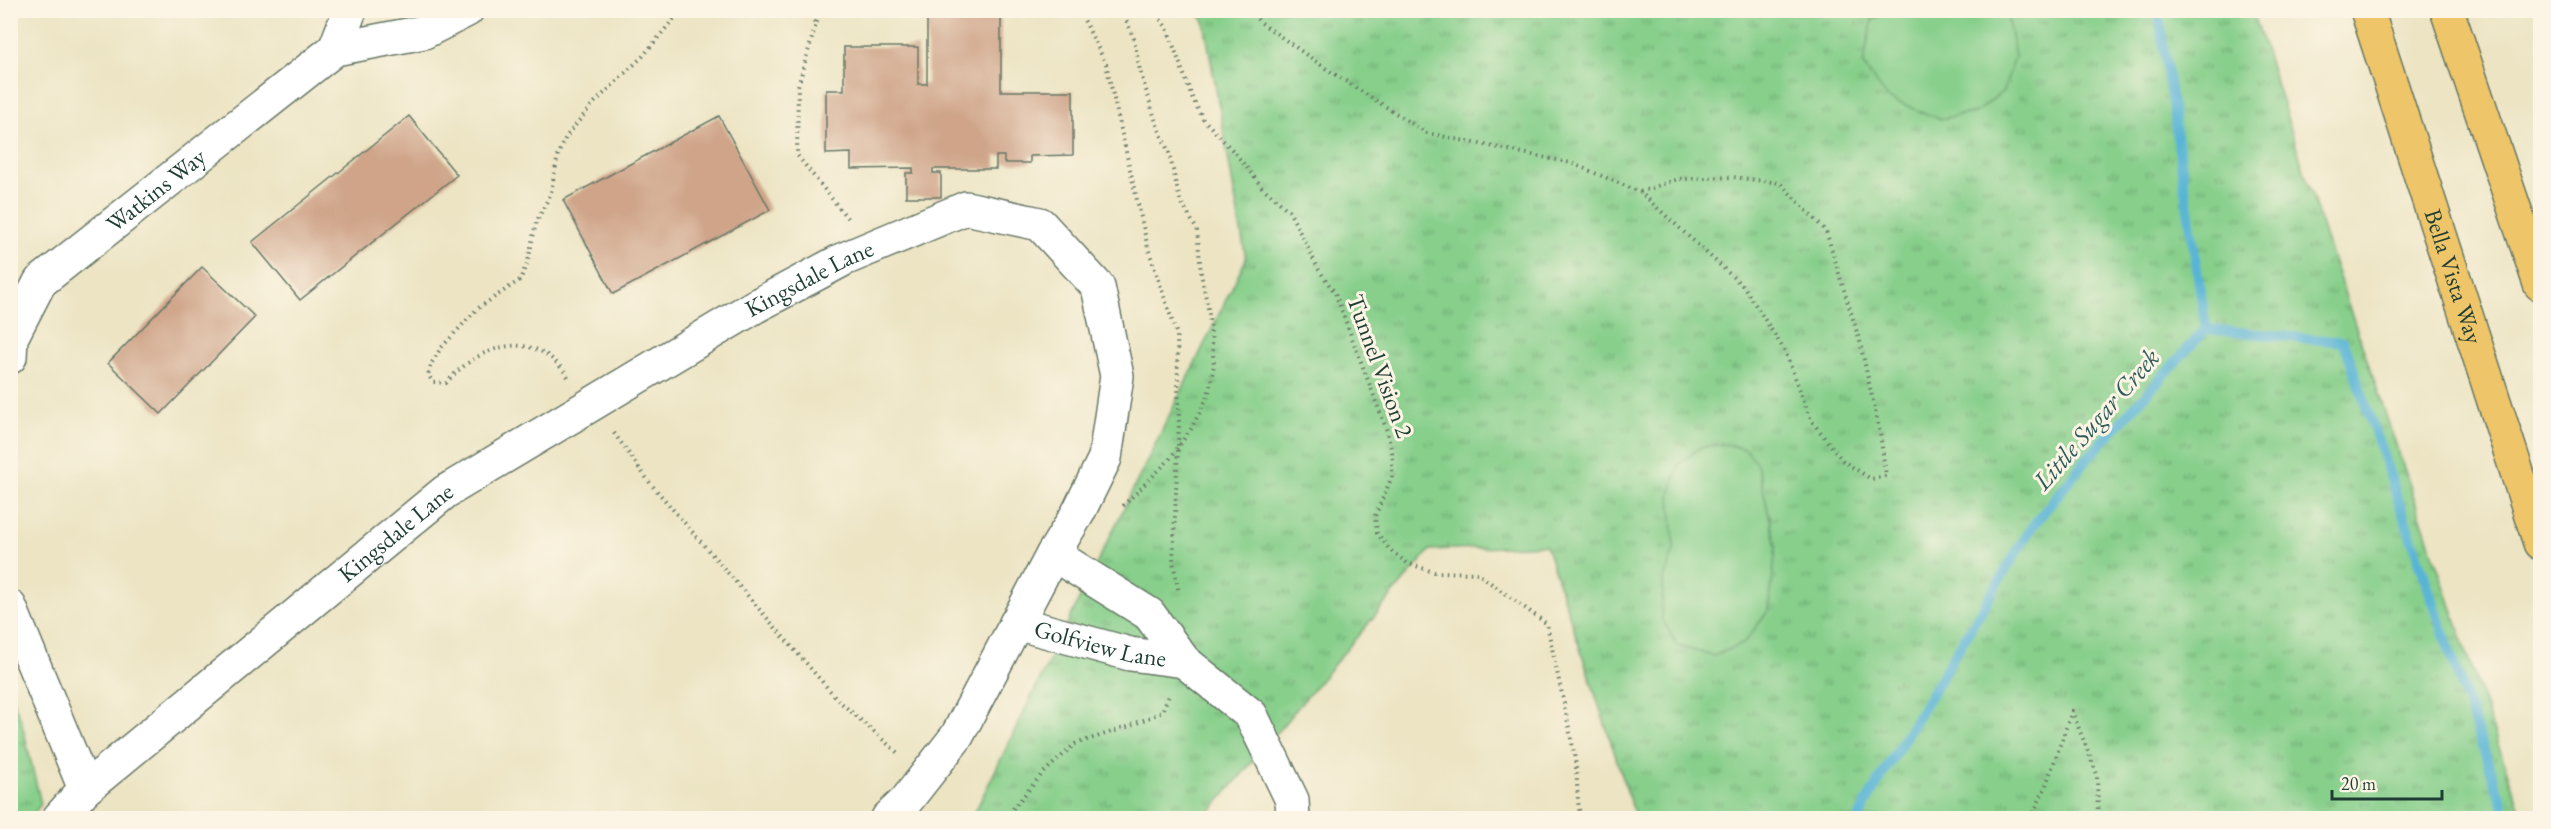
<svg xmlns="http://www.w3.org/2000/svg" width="2551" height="829" viewBox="0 0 2551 829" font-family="'EB Garamond',serif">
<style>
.grass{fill:url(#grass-tufts);stroke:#538660;stroke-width:1.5}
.garden{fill:#87cf8b;stroke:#538660;stroke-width:1.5}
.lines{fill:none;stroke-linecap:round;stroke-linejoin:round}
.stream{stroke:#58b4d6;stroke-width:10}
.building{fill:#cfa489}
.street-casing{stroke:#677766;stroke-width:36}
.primary-casing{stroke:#677766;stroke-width:36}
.path{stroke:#677766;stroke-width:4;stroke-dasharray:1.5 4.5;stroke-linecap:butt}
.street{stroke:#fff;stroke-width:33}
.primary{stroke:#eec569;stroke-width:33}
.labels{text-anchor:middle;stroke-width:6;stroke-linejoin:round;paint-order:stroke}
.street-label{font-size:24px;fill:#1f3d34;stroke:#fcf5e5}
.water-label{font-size:26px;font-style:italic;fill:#2d5b5c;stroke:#fcf5e5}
</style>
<defs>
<pattern id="grass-tufts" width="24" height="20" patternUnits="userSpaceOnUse" patternTransform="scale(1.5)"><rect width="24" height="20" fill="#87cf8b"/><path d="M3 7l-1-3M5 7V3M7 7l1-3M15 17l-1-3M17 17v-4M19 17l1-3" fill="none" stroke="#6ea972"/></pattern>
</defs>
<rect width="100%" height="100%" fill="#fcf5e5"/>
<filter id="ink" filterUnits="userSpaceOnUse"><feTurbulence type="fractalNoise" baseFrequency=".0167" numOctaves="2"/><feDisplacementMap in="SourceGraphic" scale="12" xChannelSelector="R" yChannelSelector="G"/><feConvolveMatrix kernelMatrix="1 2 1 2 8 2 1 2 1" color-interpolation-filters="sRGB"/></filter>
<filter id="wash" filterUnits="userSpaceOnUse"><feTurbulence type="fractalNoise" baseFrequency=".008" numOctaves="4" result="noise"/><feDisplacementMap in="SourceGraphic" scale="24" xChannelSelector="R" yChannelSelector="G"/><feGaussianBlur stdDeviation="1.35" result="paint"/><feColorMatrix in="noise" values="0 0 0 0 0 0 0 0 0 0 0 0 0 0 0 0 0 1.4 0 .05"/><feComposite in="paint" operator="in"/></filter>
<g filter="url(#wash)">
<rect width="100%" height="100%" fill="#ece4c3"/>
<g class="grass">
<path d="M1195,10L2253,11L2325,236L2523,818H1636L1546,545L1430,550L1205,818H972L1246,259L1204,21Z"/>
<path d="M10,693L21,720L41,804L31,818H11Z"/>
</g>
<g class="garden">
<path d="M2002,11L2007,14L2015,57L2003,91L1977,112L1939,119L1888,98L1863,65L1872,20L1889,11Z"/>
<path d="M1727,444L1747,450L1758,466L1776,546L1769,610L1743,644L1713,656L1678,646L1662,619L1663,582L1674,549L1670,495L1679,464L1701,447Z"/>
</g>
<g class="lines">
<g class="stream">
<path d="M2206,329L2344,342L2507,818"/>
<path d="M1859,818L1868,799L2031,528L2086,460L2206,329L2158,10"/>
</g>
</g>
<g id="blocks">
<g class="building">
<path d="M927,17H1001V91H1073V155L1030,156V163H1004V156H996V169H933V173H941V197H906V173H913V168L851,169V153L826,154V90H844V47H918V84H927Z"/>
<path d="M409,116L457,175L300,300L252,242Z"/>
<path d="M719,116L770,210L613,294L563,200Z"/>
<path d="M202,267L255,317L161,414L108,363Z"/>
</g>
</g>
</g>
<g filter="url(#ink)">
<use href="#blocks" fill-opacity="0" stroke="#677766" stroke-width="1.5"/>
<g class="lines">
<g class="street-casing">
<g id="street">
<path d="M335,49L350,10"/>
<path id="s1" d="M10,357L11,338L40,282L335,49L424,32L467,10"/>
<path d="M1053,554L1149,614L1184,661L1251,715L1292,800L1293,818"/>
<path d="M10,607L85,789"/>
<path id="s2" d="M1016,623L1130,654L1184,661"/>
<path id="s3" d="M59,818L85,789L445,492L754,307L844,259L966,208L1040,224L1098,287L1117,376L1105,458L1078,513L1053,554L957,736L906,801L888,818"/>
</g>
</g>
<g class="primary-casing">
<g id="primary">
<path id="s4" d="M2367,10L2540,543"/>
<path d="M2447,10L2540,284"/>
</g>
</g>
<g class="path">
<path d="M809,10L815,23"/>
<path d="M822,10L816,24L798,86L797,155L848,219"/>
<path d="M1079,10L1106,64L1148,248L1177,335L1179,424L1173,561L1179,593"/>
<path d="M1122,10L1134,39L1140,71L1156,122L1169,153L1180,200L1197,230L1201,273L1209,314L1214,365L1208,396L1191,429L1169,460L1122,507"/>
<path d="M1153,10L1167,28L1192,97L1203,119L1236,154L1262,187L1289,211L1319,270L1335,293L1386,428L1392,452V477L1375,516L1377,533L1390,550L1407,563L1434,572L1477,573L1547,624C1556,669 1567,714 1575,759C1578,779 1576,799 1581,818"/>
<path d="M1249,10L1260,22L1328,70L1427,133L1571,163L1640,192L1744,287L1785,351L1811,420L1843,461L1871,479L1886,476L1880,433L1860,342L1826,231L1780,183L1733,177L1678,179L1640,192"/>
<path d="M568,377C535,326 480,344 446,383L433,382L428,375L431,364L441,348L477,309L520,280L528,261L536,223L551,193L558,154L566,137L592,105L643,56L681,10"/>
<path d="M614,433L650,483L838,700L899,754"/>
<path d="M1005,818L1042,774L1075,744L1127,727L1162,712L1170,693"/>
<path d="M2031,818L2045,788L2072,711L2097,774L2098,818"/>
</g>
<use href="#street" class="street"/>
<use href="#primary" class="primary"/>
</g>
</g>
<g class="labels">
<g class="street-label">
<text dy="8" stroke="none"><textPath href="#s1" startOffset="230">Watkins Way</textPath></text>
<text dy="8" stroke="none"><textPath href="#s4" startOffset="280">Bella Vista Way</textPath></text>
<text dy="8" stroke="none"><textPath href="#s3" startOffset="928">Kingsdale Lane</textPath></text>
<text transform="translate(1380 366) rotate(70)" y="8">Tunnel Vision 2</text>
<text dy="8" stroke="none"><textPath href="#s3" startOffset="442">Kingsdale Lane</textPath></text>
<text dy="8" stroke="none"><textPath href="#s2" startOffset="87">Golfview Lane</textPath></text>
</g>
<g class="water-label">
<text transform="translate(2096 419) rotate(-49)" y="9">Little Sugar Creek</text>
</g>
</g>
<rect width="2551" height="829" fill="none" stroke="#fcf5e5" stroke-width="36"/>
<path d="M2332 790v9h110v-9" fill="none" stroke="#1f3d34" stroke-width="3"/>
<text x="2341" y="790" font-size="18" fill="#1f3d34" stroke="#fcf5e5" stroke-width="4.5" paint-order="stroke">20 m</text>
</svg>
